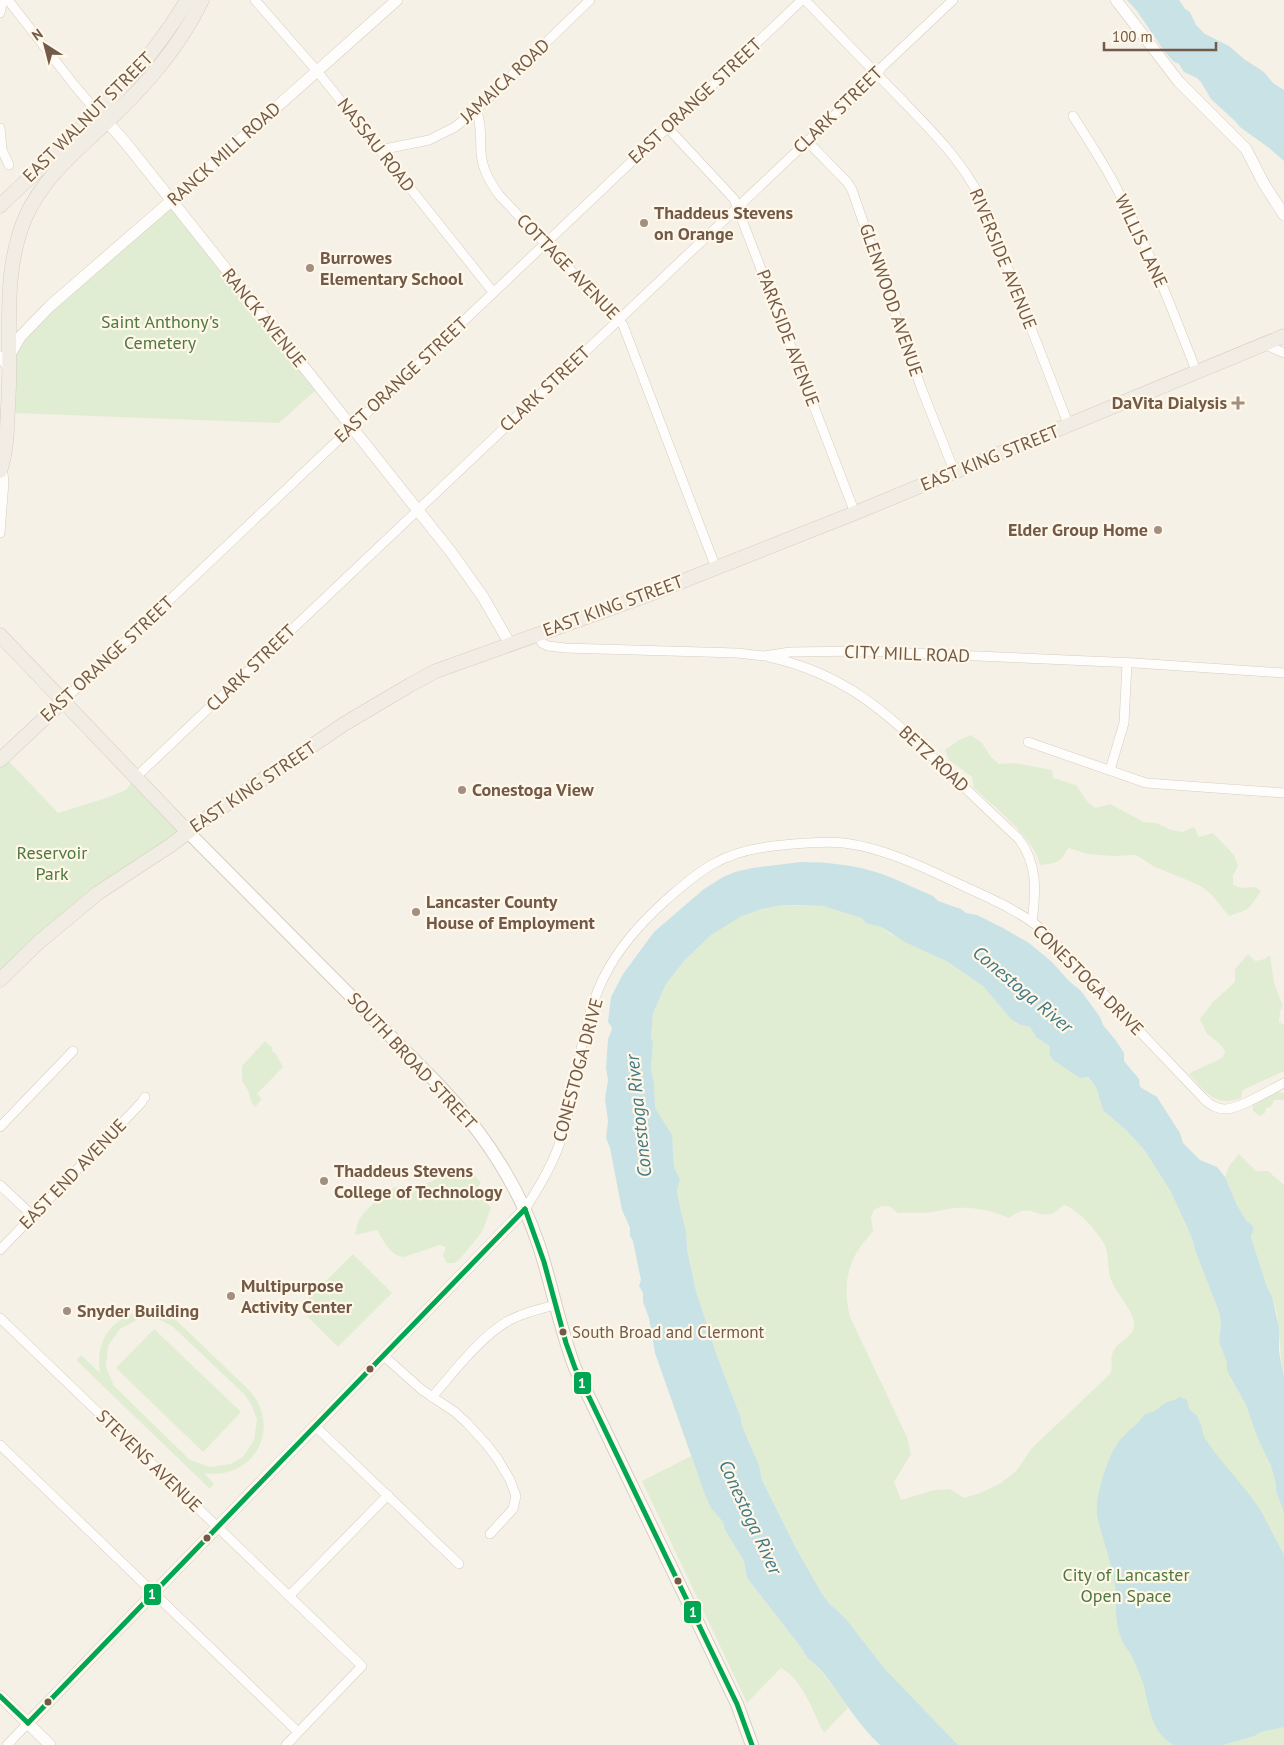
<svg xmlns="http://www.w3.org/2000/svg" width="1284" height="1745" viewBox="0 0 1284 1745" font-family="'PT Sans',sans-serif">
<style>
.green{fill:#e1edd2;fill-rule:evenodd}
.water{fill:#c9e2e6}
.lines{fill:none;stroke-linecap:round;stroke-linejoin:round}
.minor-casing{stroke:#d5ccc2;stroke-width:10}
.tertiary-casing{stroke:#d5ccc2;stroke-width:12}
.secondary-casing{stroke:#d6cdc4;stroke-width:14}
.primary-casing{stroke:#d5ccc4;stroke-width:15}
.minor{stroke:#fefdfb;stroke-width:9}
.tertiary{stroke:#fefdfb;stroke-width:11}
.secondary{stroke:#fefdfb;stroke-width:12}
.primary{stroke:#f2ede4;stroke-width:14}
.bus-1-casing{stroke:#fff7e8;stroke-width:9}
.bus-1{stroke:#00a651;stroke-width:5}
.poi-dot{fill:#a18f80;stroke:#fff7e8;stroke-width:2}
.bus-dot{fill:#735a48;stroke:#fff7e8;stroke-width:2}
.labels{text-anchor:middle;stroke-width:4.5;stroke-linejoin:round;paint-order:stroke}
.bus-label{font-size:17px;fill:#735a48;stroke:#fff7e8;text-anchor:start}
.street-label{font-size:18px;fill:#735a48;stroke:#fff7e8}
.poi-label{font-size:18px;font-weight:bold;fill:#735a48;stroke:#fff7e8;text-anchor:start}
.park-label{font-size:18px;fill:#4e7940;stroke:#fff7e8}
.water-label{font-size:19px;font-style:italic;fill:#417987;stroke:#fff7e8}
.line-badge{stroke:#fff7e8;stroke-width:2}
.badge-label{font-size:14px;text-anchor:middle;font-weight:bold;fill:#fff}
</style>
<rect width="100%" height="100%" fill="#f6f1e7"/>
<g class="green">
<path d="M171,207L316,390L279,423L14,413L16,354L29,332Z"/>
<path d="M971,735L982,743L991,757L999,764L1014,763L1052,770L1053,778L1076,785L1087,801L1095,808L1110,804L1144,822L1156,823L1171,830L1182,832L1194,827L1199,837L1213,833L1234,855L1238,866L1233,876V885L1242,888L1255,887L1261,891C1247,911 1253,908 1229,916L1210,893L1199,885L1153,866L1136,855L1113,856L1088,854L1068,848C1062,862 1055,864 1040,865C1034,837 995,808 974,788L972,777L949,760L945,750L959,740Z"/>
<path d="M4,756L58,813L109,797L126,790L136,777L187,831L122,877L0,980V760Z"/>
<path d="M782,905L823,906L863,918L867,923L881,927L890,934L948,962L983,986L1021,1025L1030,1027L1036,1037L1048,1045L1050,1047L1049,1054L1053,1060L1080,1077H1087L1096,1087L1103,1110L1127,1131L1145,1151L1171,1192L1192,1238L1195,1250L1219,1312L1221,1322L1219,1342L1227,1363V1371L1246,1405L1258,1439L1271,1466L1276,1484V1491L1284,1513V1745H958L885,1669L846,1619L829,1603L822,1594L797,1550L762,1480L759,1465L742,1426L741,1418L717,1356L696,1291L687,1249L686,1231L680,1207L677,1191L680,1179L674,1167L673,1147L655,1108L654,1083L651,1070L653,1042L651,1038L653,1013L666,984L684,961L711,935L726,925L740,917L762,909ZM1064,1205C1077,1208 1102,1236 1106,1248C1109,1259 1107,1272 1112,1282C1118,1296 1134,1310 1134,1326C1134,1336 1117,1342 1113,1352C1109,1360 1114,1366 1110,1374L1031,1449L1017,1470L1001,1483L980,1493L964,1498L950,1489L934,1490L901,1500L894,1482L911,1454L907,1437L850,1317C844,1292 845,1268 861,1246C865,1241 869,1236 873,1231L871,1217L874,1210L882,1206H889L898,1213C910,1212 925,1214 937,1211C964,1205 983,1207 1009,1218C1030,1202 1032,1217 1051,1214C1056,1213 1059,1208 1064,1205Z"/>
<path d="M1248,954L1255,961L1265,959L1270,955L1274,983L1283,1006L1280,1011L1279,1022L1284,1025V1071L1243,1090L1241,1098C1215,1108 1205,1091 1189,1074C1200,1067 1212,1064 1223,1057L1225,1051L1219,1043L1207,1034L1200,1019L1212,1003L1235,982V969Z"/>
<path d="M265,1041L273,1048L271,1050L276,1054L283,1067L257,1094L262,1099L255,1107C248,1099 251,1091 242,1081V1066Z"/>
<path d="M1277,1092L1284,1093V1100H1274L1271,1107L1266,1108L1265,1113L1259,1116L1253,1111V1106Z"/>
<path d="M1239,1154L1256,1171H1268L1284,1185V1379L1283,1378L1277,1313L1272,1296L1267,1287L1251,1237L1254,1227L1246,1220L1237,1205L1225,1177L1229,1166Z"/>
<path d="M462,1170L472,1173L481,1182L476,1190L491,1208L482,1232L460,1259L454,1263H447L443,1256L446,1247L440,1245L404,1257C390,1256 384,1241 377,1230L355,1235C356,1230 357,1224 359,1220C364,1211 386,1189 396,1187C405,1185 414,1189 423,1185C437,1180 447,1171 462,1170Z"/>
<path d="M353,1254L392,1293L338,1347L299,1308Z"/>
<path d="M145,1311L162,1313L176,1320L249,1390C283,1427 254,1481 204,1473L214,1484L210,1489L76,1360L81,1355L100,1373C95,1340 112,1316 145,1311ZM139,1319L160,1320L172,1326L244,1394L252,1406L257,1419L254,1440L243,1457L230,1464L210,1467L190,1460L114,1386L106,1367L108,1346L120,1329Z"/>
<path d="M154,1329L241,1412L203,1452L116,1368Z"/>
<path d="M691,1456L705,1495L711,1508L723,1522L725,1530L744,1561L747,1578L803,1650L805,1656L818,1667L839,1694L848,1708L824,1733C812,1711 804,1681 781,1668L747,1703L642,1481Z"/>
</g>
<g class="water">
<path d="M1127,0H1179L1185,9L1190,12L1196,25L1205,34L1229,46L1244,59L1264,72L1273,83L1284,90V161L1269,148L1240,127L1236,122L1211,99L1201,82L1197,78L1184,72L1179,64L1173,61L1164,51L1137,11Z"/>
<path d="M801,862C828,862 856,865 882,874C899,880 916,889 933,896L938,901L961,909L966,913L977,915L1003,928L1029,943L1052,962L1069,981L1081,991L1100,1017L1103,1025L1117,1042L1124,1053V1061L1139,1079L1140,1087L1157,1097L1160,1102L1180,1133L1183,1143L1200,1160L1217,1167L1225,1177L1237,1205L1246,1220L1254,1227L1251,1237L1267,1287L1272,1296L1279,1328V1351L1284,1379V1513L1276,1491V1484L1271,1466L1258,1439L1246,1405L1227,1371V1363L1219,1342L1221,1322L1219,1312L1195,1250L1192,1238L1171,1192L1145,1151L1127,1131L1103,1110L1096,1087L1088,1077L1080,1078L1053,1060L1049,1054L1050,1047L1048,1045L1036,1037L1030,1027L1021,1025L1011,1019L983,986L948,962L905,942L881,927L866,923L862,918L823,906L798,905H782L762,909L740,917L711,935L684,961L666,984L653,1013L651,1038L653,1042L651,1069L654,1083L655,1108L672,1135L674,1167L680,1179L677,1191L680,1207L686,1231L687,1249L696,1291L717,1356L741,1418L742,1426L759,1465L762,1480L797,1550L822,1594L829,1603L846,1619L885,1669L958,1745H880C856,1723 841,1694 820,1669C814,1662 805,1659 803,1650L747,1578L744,1561L725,1530L723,1522L711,1508L705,1495L655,1353L649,1318L643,1302V1293L639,1286L641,1280L633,1241L630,1236V1228L622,1210L610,1148L606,1138L608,1121L605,1099L608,1080L606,1068L608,1039L612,1029L611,1026L608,1022L611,997L623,974L654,932L704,889L723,877L735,872L752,868Z"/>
<path d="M1180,1397L1187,1400L1189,1409L1197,1416L1201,1425L1204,1437L1216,1454L1249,1494L1261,1511L1284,1555V1727L1261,1732L1254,1736L1223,1745H1174C1152,1734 1149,1707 1144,1686C1141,1678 1138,1669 1134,1661C1131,1653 1124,1646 1121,1638C1114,1621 1117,1603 1115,1585C1112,1563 1102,1538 1097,1515C1095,1496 1108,1453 1121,1439C1128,1430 1139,1424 1145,1414C1154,1413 1158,1408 1164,1404C1169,1400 1175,1401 1180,1397Z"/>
</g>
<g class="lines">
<g class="minor-casing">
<g id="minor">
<path d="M8,0L75,86L97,112"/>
<path d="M255,0L317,71L493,292"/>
<path d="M805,0C836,32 867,64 898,96C929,128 961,159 981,199L1069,426"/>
<path d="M0,13L3,0"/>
<path d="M476,110C482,123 480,138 481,152C482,169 490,182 499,195L623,325L716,568"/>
<path d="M1073,116C1088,140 1105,165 1118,191C1149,249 1173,311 1197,373"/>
<path d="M667,127L734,199L855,513"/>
<path d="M0,128L2,150L9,165"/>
<path d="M807,141L847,182L852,190L922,390L955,473"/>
<path d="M380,150L429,140L455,127L476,110L590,0"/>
<path d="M1264,344L1284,353"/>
<path d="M0,356L8,369"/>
<path d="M0,533L4,482L2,466"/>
<path d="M538,634L542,643L548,646L565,648L737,653L764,656L790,652L863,651L1135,663L1284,673"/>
<path d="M769,657C845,674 883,710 938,762C964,787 991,813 1018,838C1038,863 1036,892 1032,922"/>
<path d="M63,701L802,0"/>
<path d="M1028,742L1146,783L1284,793"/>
<path d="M1110,770L1124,723L1127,663"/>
<path d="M136,777L873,79L882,67L953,0"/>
<path d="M0,1127L73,1051"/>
<path d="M0,1185L33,1216"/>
<path d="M525,1209C538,1189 551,1168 559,1145C578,1090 578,1031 603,979C618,948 640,924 665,901C680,888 695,874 713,864C734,852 759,847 783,845C803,843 824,841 844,843C884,848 923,867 959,884C989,898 1021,911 1046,933L1204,1099C1210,1105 1216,1109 1225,1109C1240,1109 1270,1090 1284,1083"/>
<path d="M0,1250L141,1103L145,1097"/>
<path d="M0,1318L362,1666L286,1745"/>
<path d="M384,1356L422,1390L455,1412L467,1423L487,1445L497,1458L510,1480L516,1496L513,1509L490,1534"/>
<path d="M432,1397C454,1372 479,1338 508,1321C523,1313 539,1309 555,1305"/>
<path d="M315,1426L459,1564"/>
<path d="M0,1445L298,1732"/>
<path d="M289,1596L388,1495"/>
<path d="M7,1745L28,1723"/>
</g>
</g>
<g class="tertiary-casing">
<g id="tertiary">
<path d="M1116,0L1179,82L1246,149L1264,184L1284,215"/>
<path d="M102,116L125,142L451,552L483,597L510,644"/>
<path d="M9,356L20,337L50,306L171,201L397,0"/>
<path d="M0,1696L50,1745"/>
<path d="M28,1723L525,1209"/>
</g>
</g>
<g class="secondary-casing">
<path id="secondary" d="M187,831L437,1083C481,1129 517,1182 538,1243C552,1284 559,1327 575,1368L737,1704L752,1745"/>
</g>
<g class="primary-casing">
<g id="primary">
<path d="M0,206C67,141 140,81 187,0"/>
<path d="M0,471C7,451 7,429 8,407C9,388 10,369 9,350C9,304 7,260 26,216C43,178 77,150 107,122C145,86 179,48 202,0"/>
<path d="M0,635L187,831"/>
<path d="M0,760L63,701"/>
<path d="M0,980L39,942L98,893L171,845L209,816L344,724L410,685L436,671L645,596L855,513L1284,336"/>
</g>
</g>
<use href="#minor" class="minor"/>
<use href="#tertiary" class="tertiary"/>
<use href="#secondary" class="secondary"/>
<use href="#primary" class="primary"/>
<g class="bus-1-casing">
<g id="bus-1">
<path d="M525,1209L544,1262L566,1343L575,1368L737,1704L752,1745"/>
<path d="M0,1696L28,1723"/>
<path d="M28,1723L525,1209"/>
</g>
</g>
<use href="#bus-1" class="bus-1"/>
</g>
<g class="poi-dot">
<circle cx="644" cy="223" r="5"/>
<circle cx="310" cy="268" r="5"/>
<path d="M1235.5 395.5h5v5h5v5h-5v5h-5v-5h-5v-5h5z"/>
<circle cx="1158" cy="530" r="5"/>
<circle cx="462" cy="790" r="5"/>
<circle cx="416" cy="912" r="5"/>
<circle cx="324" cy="1181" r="5"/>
<circle cx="231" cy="1296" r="5"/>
<circle cx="67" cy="1311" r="5"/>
</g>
<g class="bus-dot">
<circle cx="563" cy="1332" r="4.5"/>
<circle cx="370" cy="1369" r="4.5"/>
<circle cx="207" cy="1538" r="4.5"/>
<circle cx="678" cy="1581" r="4.5"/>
<circle cx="48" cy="1702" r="4.5"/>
</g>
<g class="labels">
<g class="bus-label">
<text x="572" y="1338">South Broad and Clermont</text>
</g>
<g class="street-label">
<text transform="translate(505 81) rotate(-43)" y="6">JAMAICA ROAD</text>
<text transform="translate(695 101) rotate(-43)" y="6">EAST ORANGE STREET</text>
<text transform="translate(838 110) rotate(-44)" y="6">CLARK STREET</text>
<text transform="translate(88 117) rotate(-45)" y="6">EAST WALNUT STREET</text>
<text transform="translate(376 145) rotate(52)" y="6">NASSAU ROAD</text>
<text transform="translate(224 154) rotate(-42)" y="6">RANCK MILL ROAD</text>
<text transform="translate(1141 241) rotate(65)" y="6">WILLIS LANE</text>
<text transform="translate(1003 259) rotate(68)" y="6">RIVERSIDE AVENUE</text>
<text transform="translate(568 267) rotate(46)" y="6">COTTAGE AVENUE</text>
<text transform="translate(891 300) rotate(71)" y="6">GLENWOOD AVENUE</text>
<text transform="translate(264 318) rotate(51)" y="6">RANCK AVENUE</text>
<text transform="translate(788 338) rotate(69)" y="6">PARKSIDE AVENUE</text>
<text transform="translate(401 380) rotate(-43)" y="6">EAST ORANGE STREET</text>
<text transform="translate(545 389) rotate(-43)" y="6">CLARK STREET</text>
<text transform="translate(990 458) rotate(-22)" y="6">EAST KING STREET</text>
<text transform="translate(613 606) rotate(-20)" y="6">EAST KING STREET</text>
<text transform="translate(907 654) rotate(2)" y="6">CITY MILL ROAD</text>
<text transform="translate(107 659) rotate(-43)" y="6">EAST ORANGE STREET</text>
<text transform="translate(251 668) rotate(-44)" y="6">CLARK STREET</text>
<text transform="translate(934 759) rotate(43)" y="6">BETZ ROAD</text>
<text transform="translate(253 787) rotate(-34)" y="6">EAST KING STREET</text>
<text transform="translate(1088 980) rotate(45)" y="6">CONESTOGA DRIVE</text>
<text transform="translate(412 1061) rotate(47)" y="6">SOUTH BROAD STREET</text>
<text transform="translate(578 1070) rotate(-75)" y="6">CONESTOGA DRIVE</text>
<text transform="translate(73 1174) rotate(-46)" y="6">EAST END AVENUE</text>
<text transform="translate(149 1461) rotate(44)" y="6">STEVENS AVENUE</text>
</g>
<g class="poi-label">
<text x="654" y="219">Thaddeus Stevens<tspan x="654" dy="21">on Orange</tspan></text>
<text x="320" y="264">Burrowes<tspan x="320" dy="21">Elementary School</tspan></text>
<text x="1227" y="409" text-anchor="end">DaVita Dialysis</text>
<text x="1148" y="536" text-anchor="end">Elder Group Home</text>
<text x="472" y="796">Conestoga View</text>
<text x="426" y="908">Lancaster County<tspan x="426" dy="21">House of Employment</tspan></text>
<text x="334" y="1177">Thaddeus Stevens<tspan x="334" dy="21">College of Technology</tspan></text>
<text x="241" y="1292">Multipurpose<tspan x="241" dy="21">Activity Center</tspan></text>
<text x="77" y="1317">Snyder Building</text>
</g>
<g class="park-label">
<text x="160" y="328">Saint Anthony's<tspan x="160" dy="21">Cemetery</tspan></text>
<text x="52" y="859">Reservoir<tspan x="52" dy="21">Park</tspan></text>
<text x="1126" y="1581">City of Lancaster<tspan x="1126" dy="21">Open Space</tspan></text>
</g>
<g class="water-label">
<text transform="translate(1023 989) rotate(40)" y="7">Conestoga River</text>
<text transform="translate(638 1116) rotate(-96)" y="7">Conestoga River</text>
<text transform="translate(751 1517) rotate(65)" y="7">Conestoga River</text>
</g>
</g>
<g class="line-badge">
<rect x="573" y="1371" width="19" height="24" rx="5" fill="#00a651"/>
<rect x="143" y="1583" width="19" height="23" rx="5" fill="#00a651"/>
<rect x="683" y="1600" width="19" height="24" rx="5" fill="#00a651"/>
</g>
<g class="badge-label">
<text x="582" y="1388">1</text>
<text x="152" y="1599">1</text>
<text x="693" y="1617">1</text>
</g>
<g transform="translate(45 45) rotate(324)" stroke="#fff7e8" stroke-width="4" paint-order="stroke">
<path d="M0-4L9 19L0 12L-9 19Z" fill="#735a48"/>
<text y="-8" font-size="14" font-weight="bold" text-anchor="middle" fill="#735a48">N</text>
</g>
<path d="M1104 42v8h112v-8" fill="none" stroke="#735a48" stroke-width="2.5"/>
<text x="1112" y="42" font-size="15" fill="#735a48" stroke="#fff7e8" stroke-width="4" paint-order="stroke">100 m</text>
</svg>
